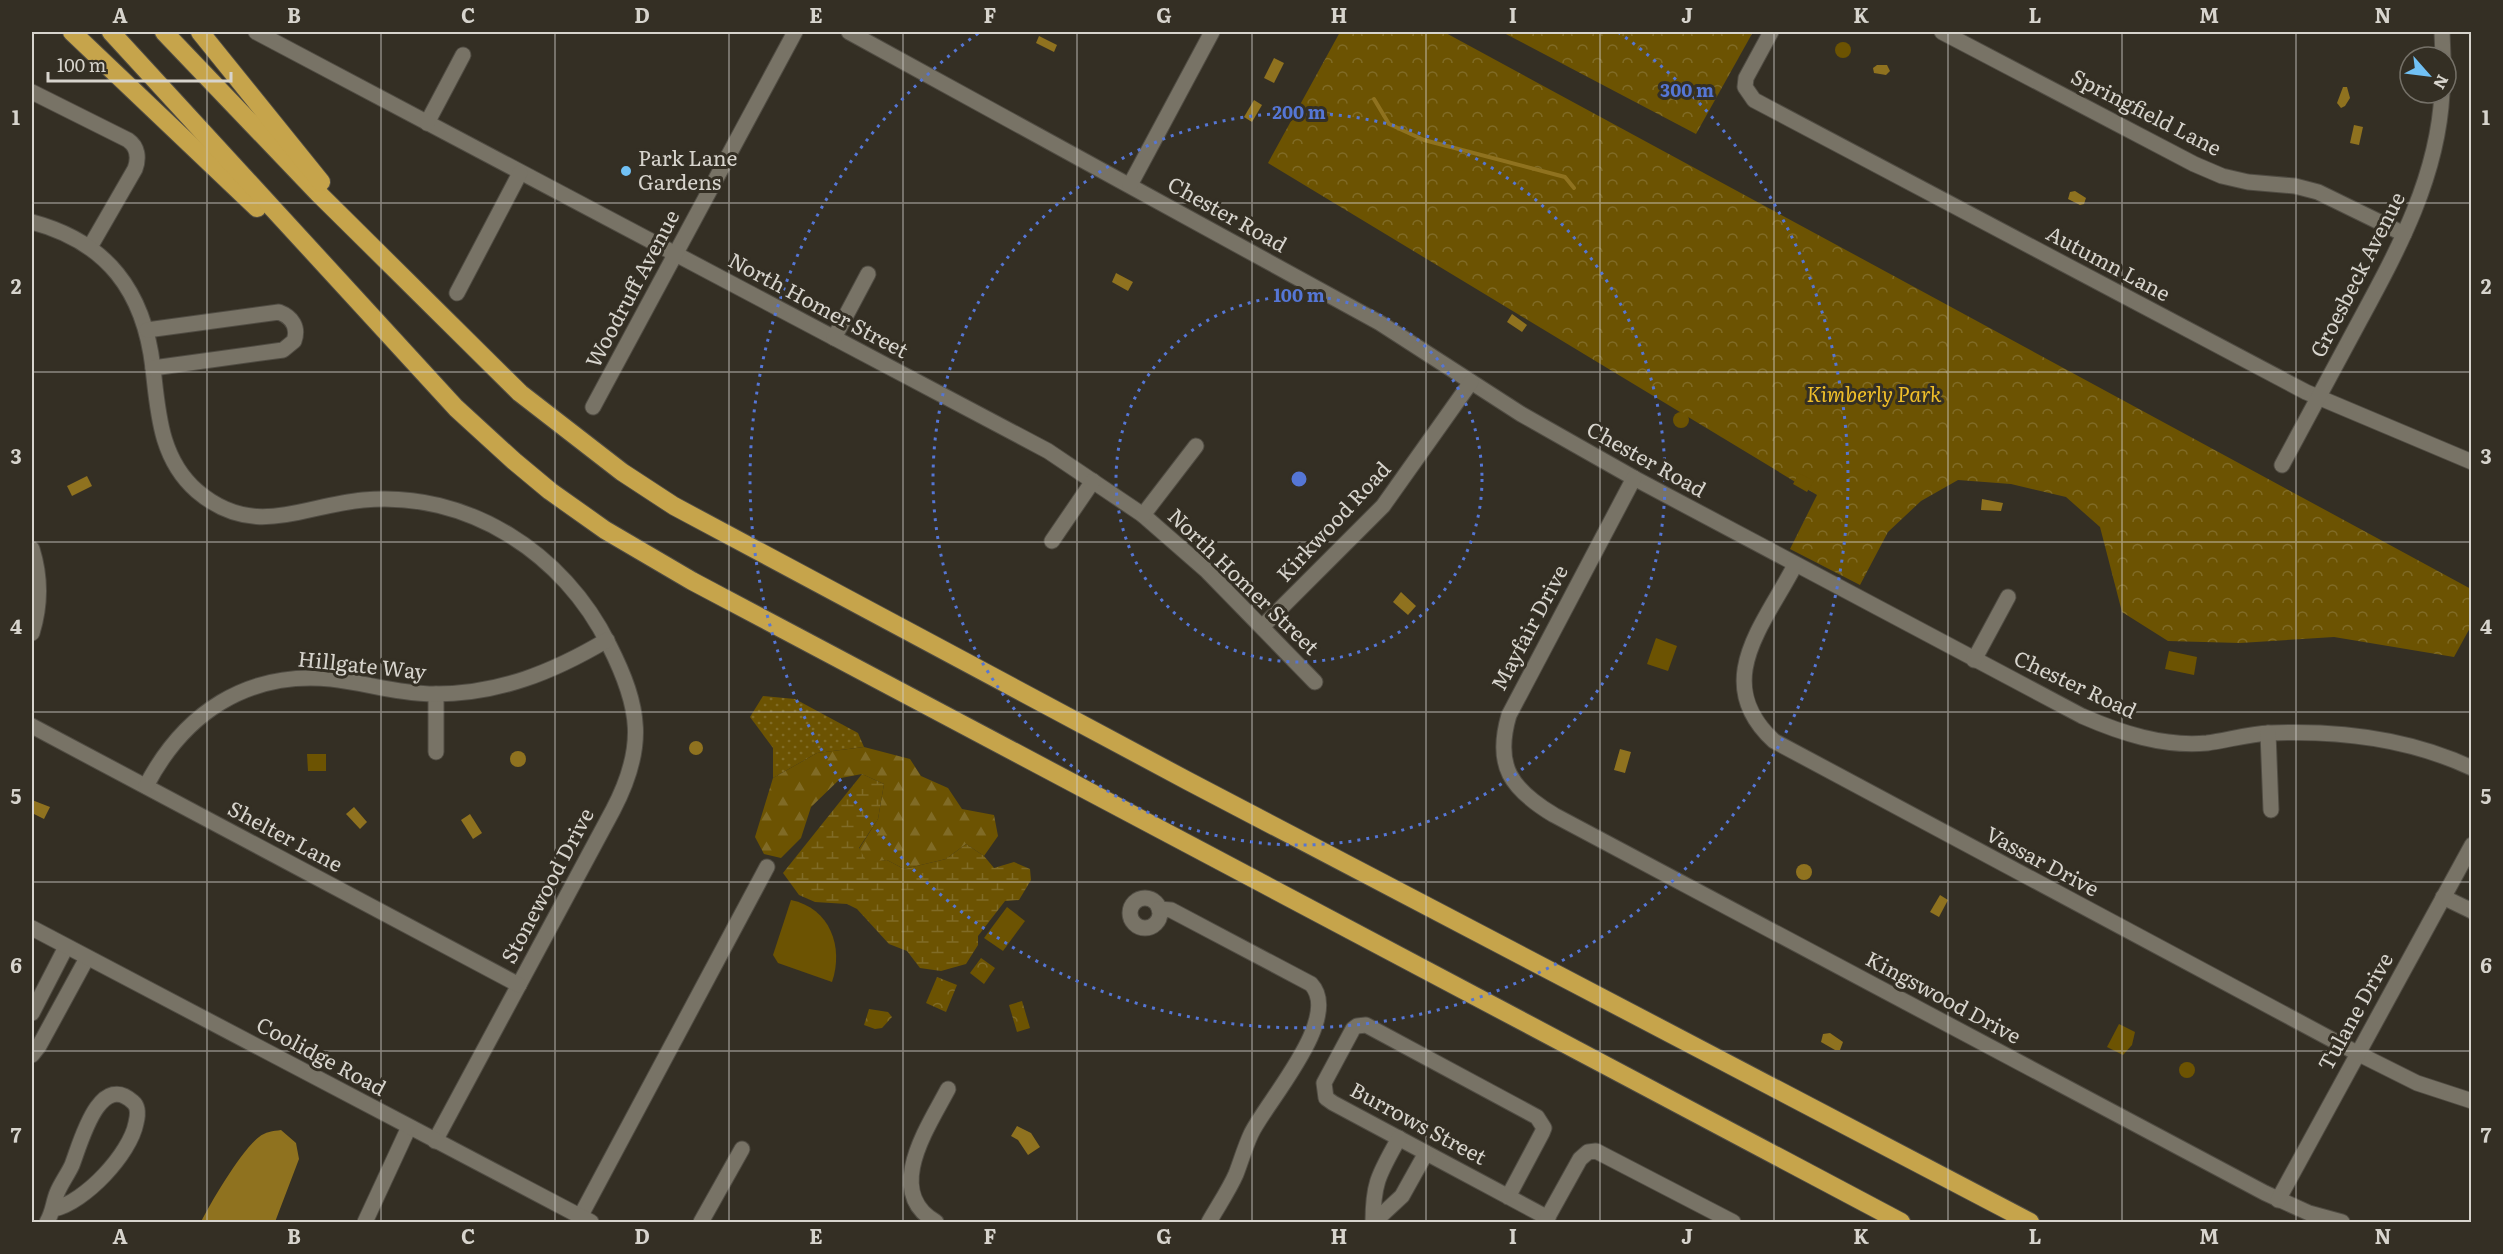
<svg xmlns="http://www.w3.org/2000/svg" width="2503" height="1254" viewBox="0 0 2503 1254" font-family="Literata,serif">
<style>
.grass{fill:url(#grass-dots)}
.forest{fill:url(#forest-firs)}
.wetland{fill:url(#wetland-marsh)}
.park{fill:url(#park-crowns)}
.pitch{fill:#6c5302}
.water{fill:#8f721f}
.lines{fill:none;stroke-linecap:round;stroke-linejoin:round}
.stream{stroke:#8f721f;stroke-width:4}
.street-casing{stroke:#504c43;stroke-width:17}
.secondary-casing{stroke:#504c43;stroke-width:17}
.highway-casing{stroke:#504c43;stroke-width:20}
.street{stroke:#787366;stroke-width:15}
.secondary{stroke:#787366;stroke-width:15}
.highway{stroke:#c6a44b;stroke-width:18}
.grid{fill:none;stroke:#d7d4cd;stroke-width:1.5;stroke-opacity:0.55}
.ring{fill:none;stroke:#5576d5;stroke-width:3;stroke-dasharray:3 6}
.poi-dot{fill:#71c1f5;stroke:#342f24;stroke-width:2}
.labels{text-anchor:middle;stroke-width:6;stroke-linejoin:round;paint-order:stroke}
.street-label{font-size:21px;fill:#d7d4cd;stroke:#342f24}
.poi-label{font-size:21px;fill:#d7d4cd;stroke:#342f24;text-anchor:start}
.park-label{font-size:21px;font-style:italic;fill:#f0bf29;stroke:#342f24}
.centre{fill:#5576d5;stroke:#342f24;stroke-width:3}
.ring-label{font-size:18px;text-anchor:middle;font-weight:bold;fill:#5576d5;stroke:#342f24;stroke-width:6;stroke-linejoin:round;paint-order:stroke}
.neatline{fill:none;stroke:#d7d4cd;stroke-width:2}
.grid-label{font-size:20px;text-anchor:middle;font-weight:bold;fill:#d7d4cd}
</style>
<defs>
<pattern id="grass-dots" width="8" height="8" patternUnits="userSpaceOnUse" patternTransform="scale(1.5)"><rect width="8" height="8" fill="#6c5302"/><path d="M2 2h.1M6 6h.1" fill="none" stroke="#806b26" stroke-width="1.8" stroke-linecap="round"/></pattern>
<pattern id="forest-firs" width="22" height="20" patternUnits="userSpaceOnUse" patternTransform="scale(1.5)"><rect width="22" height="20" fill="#6c5302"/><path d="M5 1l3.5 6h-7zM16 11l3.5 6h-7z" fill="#806b26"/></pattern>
<pattern id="wetland-marsh" width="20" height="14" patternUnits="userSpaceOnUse" patternTransform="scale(1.5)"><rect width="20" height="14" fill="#6c5302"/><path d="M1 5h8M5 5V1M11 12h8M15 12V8" fill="none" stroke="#806b26"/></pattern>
<pattern id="park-crowns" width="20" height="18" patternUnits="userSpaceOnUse" patternTransform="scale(1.5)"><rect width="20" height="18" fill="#6c5302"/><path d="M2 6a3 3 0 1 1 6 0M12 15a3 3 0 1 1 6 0" fill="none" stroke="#806b26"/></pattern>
</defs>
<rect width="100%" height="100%" fill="#342f24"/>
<path class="grass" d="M763,696L795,699L858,733L864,747L817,753L773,778V748L750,717Z"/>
<path class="forest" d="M864,747L910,759L921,776L948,788L962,809L994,815L998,836L984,856L966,844L946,859L904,869L887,860L867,863L859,849L878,819L884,784L862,774L841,778L811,807L801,838L781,858L764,854L755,837L773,778L817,753Z"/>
<path class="wetland" d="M862,774L884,784L878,819L859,848L867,862L887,860L904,869L946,859L966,844L984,856L994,868L1014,862L1030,869L1031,880L1019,900L1005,901L978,936V945L966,964L941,971L920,968L907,951L889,944L857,909L847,904L815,902L799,895L783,873Z"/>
<g class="park">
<path d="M1340,32H1444L2471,589V626L2454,657L2334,637L2240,643L2168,641L2122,612L2100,527L2066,497L2011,484L1958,480L1921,501L1888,532L1860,585L1790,549L1817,495L1268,163Z"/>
<path d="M1502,32H1753L1696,134Z"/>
<path d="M981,958L995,968L984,984L970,973Z"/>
<path d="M937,977L957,985L946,1012L926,1003Z"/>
<path d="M1022,1001L1030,1028L1017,1032L1009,1005Z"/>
<path d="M869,1009L888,1012L892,1017L882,1028L875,1029L864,1025Z"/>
</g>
<g class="pitch">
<circle cx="1843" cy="50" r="8"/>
<circle cx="1681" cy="420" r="8"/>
<path d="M1799,473L1814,481L1807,492L1793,484Z"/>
<path d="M1656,638L1677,646L1668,671L1647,664Z"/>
<path d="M2169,651L2197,657L2194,675L2165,669Z"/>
<path d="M307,754H326V771H308Z"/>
<path d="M791,900C830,908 844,947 832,982L778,963L773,955Z"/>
<path d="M1007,907L1025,921L1003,951L984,938Z"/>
<path d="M2119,1024L2135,1032L2132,1045L2123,1055L2107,1047Z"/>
<circle cx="2187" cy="1070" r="8"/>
</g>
<g class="water">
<path d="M1039,36L1057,45L1054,52L1036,43Z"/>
<path d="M1274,58L1284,63L1274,83L1264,78Z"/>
<path d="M1877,65H1887L1890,71L1886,75L1874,73L1873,68Z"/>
<path d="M2343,87H2347L2350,98L2345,106L2341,108L2337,103Z"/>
<path d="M1254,100L1262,105L1252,122L1244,117Z"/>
<path d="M2354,125L2363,127L2359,145L2350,143Z"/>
<path d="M2075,191L2086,198L2084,204L2080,205L2068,199L2070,192Z"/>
<path d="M1116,273L1133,282L1128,291L1112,282Z"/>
<path d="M1512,314L1527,325L1522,332L1507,322Z"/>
<path d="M87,476L92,486L72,496L67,486Z"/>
<path d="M1982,499L2003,503L2001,511L1981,510Z"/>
<path d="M1401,592L1416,606L1408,615L1393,602Z"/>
<circle cx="696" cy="748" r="7"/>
<path d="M1620,749L1631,752L1625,773L1614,770Z"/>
<circle cx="518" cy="759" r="8"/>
<path d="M32,800L50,807L44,819L32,813Z"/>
<path d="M354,807L367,822L360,829L346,814Z"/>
<path d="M470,814L482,833L473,839L461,820Z"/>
<circle cx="1804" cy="872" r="8"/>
<path d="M1940,895L1948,900L1939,917L1930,912Z"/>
<path d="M1830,1033L1843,1042L1840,1050H1835L1821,1042L1823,1034Z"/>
<path d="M1017,1126L1031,1133L1040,1147L1028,1155L1018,1140L1011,1136Z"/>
<path d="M281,1130L296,1143L299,1159L275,1222H201C211,1202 241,1151 259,1137C265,1132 273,1131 281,1130Z"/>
</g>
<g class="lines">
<path class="stream" d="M1374,99L1389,124L1424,140L1565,177L1574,188"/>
<g class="street-casing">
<g id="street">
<path d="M256,32L1048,451L1143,515L1206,570L1315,682"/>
<path d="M849,32L1380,323L1521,414L1634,478L2082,716C2121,733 2163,747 2207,743C2228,740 2249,734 2270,733C2340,730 2408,738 2472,768"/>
<path d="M1771,32L1746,78L1745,87L1754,100L2306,392L2472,462"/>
<path d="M1942,32L2194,164L2222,176L2248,182L2295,186L2318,192L2404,234"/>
<path d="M2442,32L2443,57"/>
<path d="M32,92L128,140C138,147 139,158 135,169L90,247"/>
<path d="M427,123L463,55"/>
<path d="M1130,185L1212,32"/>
<path d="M32,222C107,242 144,291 153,368C158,412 160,459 197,491C253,539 301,506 363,500C467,490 564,553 609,645C641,708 646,747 613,810L435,1141"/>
<path d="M457,293L520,173"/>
<path d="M147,330L279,312C292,317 299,327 294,341L283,350L153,368"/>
<path d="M834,338L868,274"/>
<path d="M593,407L795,32"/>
<path d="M2282,465C2308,417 2334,368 2360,320C2399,248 2438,176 2442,93"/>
<path d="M1634,478L1509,715C1494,766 1511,789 1554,815L2265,1193L2309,1213L2342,1222"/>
<path d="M1143,515L1196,446"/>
<path d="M1052,541L1093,481"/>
<path d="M32,549C41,578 41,604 32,633"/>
<path d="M1795,565C1764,625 1710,682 1774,741L2357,1053L2417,1083L2472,1101"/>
<path d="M1263,626L1383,506L1471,382"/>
<path d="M1974,660L2008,597"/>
<path d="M32,726L519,985"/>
<path d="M2268,733L2271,810"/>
<path d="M436,752V694"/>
<path d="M146,786C184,713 247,671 331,679C366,683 400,694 435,694C499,694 553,672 607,640"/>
<path d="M2443,897L2472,911"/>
<circle cx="1145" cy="913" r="15"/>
<path d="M1159,909L1171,910L1311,984C1343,1018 1266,1102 1251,1134C1245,1147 1241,1161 1236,1174C1229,1190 1218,1206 1209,1222"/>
<path d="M32,1013L66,947"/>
<path d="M32,1055L39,1046L87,958"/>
<path d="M1508,1197L1542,1133L1544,1128L1537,1117L1366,1025L1357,1026L1353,1029L1324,1083L1326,1098L1333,1103C1405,1141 1476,1180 1548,1218"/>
<path d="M2278,1200L2472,845"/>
<path d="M580,1217L767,867"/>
<path d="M47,1222C53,1212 53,1203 57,1193C61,1183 68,1174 72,1165C80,1145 99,1070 133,1102C139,1107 138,1115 136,1123C130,1154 85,1202 54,1209"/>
<path d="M365,1222L409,1127"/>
<path d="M701,1222L742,1149"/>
<path d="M936,1222C883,1192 928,1127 948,1089"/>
<path d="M1373,1222C1373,1181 1380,1173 1399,1138"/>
<path d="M1374,1222L1402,1196L1426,1153"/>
<path d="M1545,1222L1580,1159L1588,1152L1596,1151L1733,1222"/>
</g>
</g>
<g class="secondary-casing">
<path id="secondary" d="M32,928L591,1222"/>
</g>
<g class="highway-casing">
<g id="highway">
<path d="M72,32L257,208"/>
<path d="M111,32L456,408L514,461L550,491L605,530L692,581L1901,1222"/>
<path d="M164,32L318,193L520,393L622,472L674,506L1188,781L2030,1222"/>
<path d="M200,32L321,182"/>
</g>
</g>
<use href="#street" class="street"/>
<use href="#secondary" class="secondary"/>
<use href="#highway" class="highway"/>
</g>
<path class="grid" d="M207,32V1222M381,32V1222M555,32V1222M729,32V1222M903,32V1222M1077,32V1222M1252,32V1222M1426,32V1222M1600,32V1222M1774,32V1222M1948,32V1222M2122,32V1222M2296,32V1222M32,203H2472M32,372H2472M32,542H2472M32,712H2472M32,882H2472M32,1051H2472"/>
<g class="ring">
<circle cx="1299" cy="479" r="183"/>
<circle cx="1299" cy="479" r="366"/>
<path d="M1618 32A549 549 0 1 1 980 32"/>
</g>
<circle class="poi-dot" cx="626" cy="171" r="6"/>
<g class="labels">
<g class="street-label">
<text transform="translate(2146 113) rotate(27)" y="7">Springfield Lane</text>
<text transform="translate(1227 215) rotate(29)" y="7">Chester Road</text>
<text transform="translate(2108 264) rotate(28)" y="7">Autumn Lane</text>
<text transform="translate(2358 275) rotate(-63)" y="7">Groesbeck Avenue</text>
<text transform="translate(633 289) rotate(-62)" y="7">Woodruff Avenue</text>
<text transform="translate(818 306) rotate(28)" y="7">North Homer Street</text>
<text transform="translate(1646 460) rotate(29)" y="7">Chester Road</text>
<text transform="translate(1334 522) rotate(-47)" y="7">Kirkwood Road</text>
<text transform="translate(1243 582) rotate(44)" y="7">North Homer Street</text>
<text transform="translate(1530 628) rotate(-62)" y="7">Mayfair Drive</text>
<text transform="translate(362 666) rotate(6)" y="7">Hillgate Way</text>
<text transform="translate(2075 685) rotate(25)" y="7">Chester Road</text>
<text transform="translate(285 837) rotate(28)" y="7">Shelter Lane</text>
<text transform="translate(2042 862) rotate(28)" y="7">Vassar Drive</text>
<text transform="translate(548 886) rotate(-62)" y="7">Stonewood Drive</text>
<text transform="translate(1943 998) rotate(28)" y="7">Kingswood Drive</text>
<text transform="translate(2356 1012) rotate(-61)" y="7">Tulane Drive</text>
<text transform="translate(321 1057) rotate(28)" y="7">Coolidge Road</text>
<text transform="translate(1418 1124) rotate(28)" y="7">Burrows Street</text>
</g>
<g class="poi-label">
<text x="638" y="166">Park Lane<tspan x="638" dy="24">Gardens</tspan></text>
</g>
<g class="park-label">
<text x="1874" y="402">Kimberly Park</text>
</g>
</g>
<circle cx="1299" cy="479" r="9" class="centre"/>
<g class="ring-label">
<text x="1687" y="97">300 m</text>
<text x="1299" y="119">200 m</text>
<text x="1299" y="302">100 m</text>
</g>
<rect width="2503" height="1254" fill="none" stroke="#342f24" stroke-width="66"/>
<g transform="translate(2428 75) rotate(118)"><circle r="28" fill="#342f24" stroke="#757168" stroke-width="1.5"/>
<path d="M0-4.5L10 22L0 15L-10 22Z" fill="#71c1f5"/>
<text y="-9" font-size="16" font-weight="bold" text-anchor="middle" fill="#d7d4cd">N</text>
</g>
<path d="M48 72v9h183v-9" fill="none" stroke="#d7d4cd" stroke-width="3"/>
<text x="57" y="72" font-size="18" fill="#d7d4cd" stroke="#342f24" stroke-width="4.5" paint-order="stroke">100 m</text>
<rect x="33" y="33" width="2437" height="1188" class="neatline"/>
<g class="grid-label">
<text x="120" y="23">A</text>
<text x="294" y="23">B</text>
<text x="468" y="23">C</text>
<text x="642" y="23">D</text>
<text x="816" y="23">E</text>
<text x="990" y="23">F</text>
<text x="1164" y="23">G</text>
<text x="1339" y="23">H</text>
<text x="1513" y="23">I</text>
<text x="1687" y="23">J</text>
<text x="1861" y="23">K</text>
<text x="2035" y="23">L</text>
<text x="2209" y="23">M</text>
<text x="2383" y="23">N</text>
<text x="16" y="125">1</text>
<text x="2486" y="125">1</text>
<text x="16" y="294">2</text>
<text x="2486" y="294">2</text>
<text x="16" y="464">3</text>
<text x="2486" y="464">3</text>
<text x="16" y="634">4</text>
<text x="2486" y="634">4</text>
<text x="16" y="804">5</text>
<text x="2486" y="804">5</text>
<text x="16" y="973">6</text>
<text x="2486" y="973">6</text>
<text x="16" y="1143">7</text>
<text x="2486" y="1143">7</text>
<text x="120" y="1244">A</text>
<text x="294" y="1244">B</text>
<text x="468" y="1244">C</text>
<text x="642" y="1244">D</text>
<text x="816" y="1244">E</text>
<text x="990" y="1244">F</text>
<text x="1164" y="1244">G</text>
<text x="1339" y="1244">H</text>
<text x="1513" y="1244">I</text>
<text x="1687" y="1244">J</text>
<text x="1861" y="1244">K</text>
<text x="2035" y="1244">L</text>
<text x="2209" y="1244">M</text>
<text x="2383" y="1244">N</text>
</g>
</svg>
